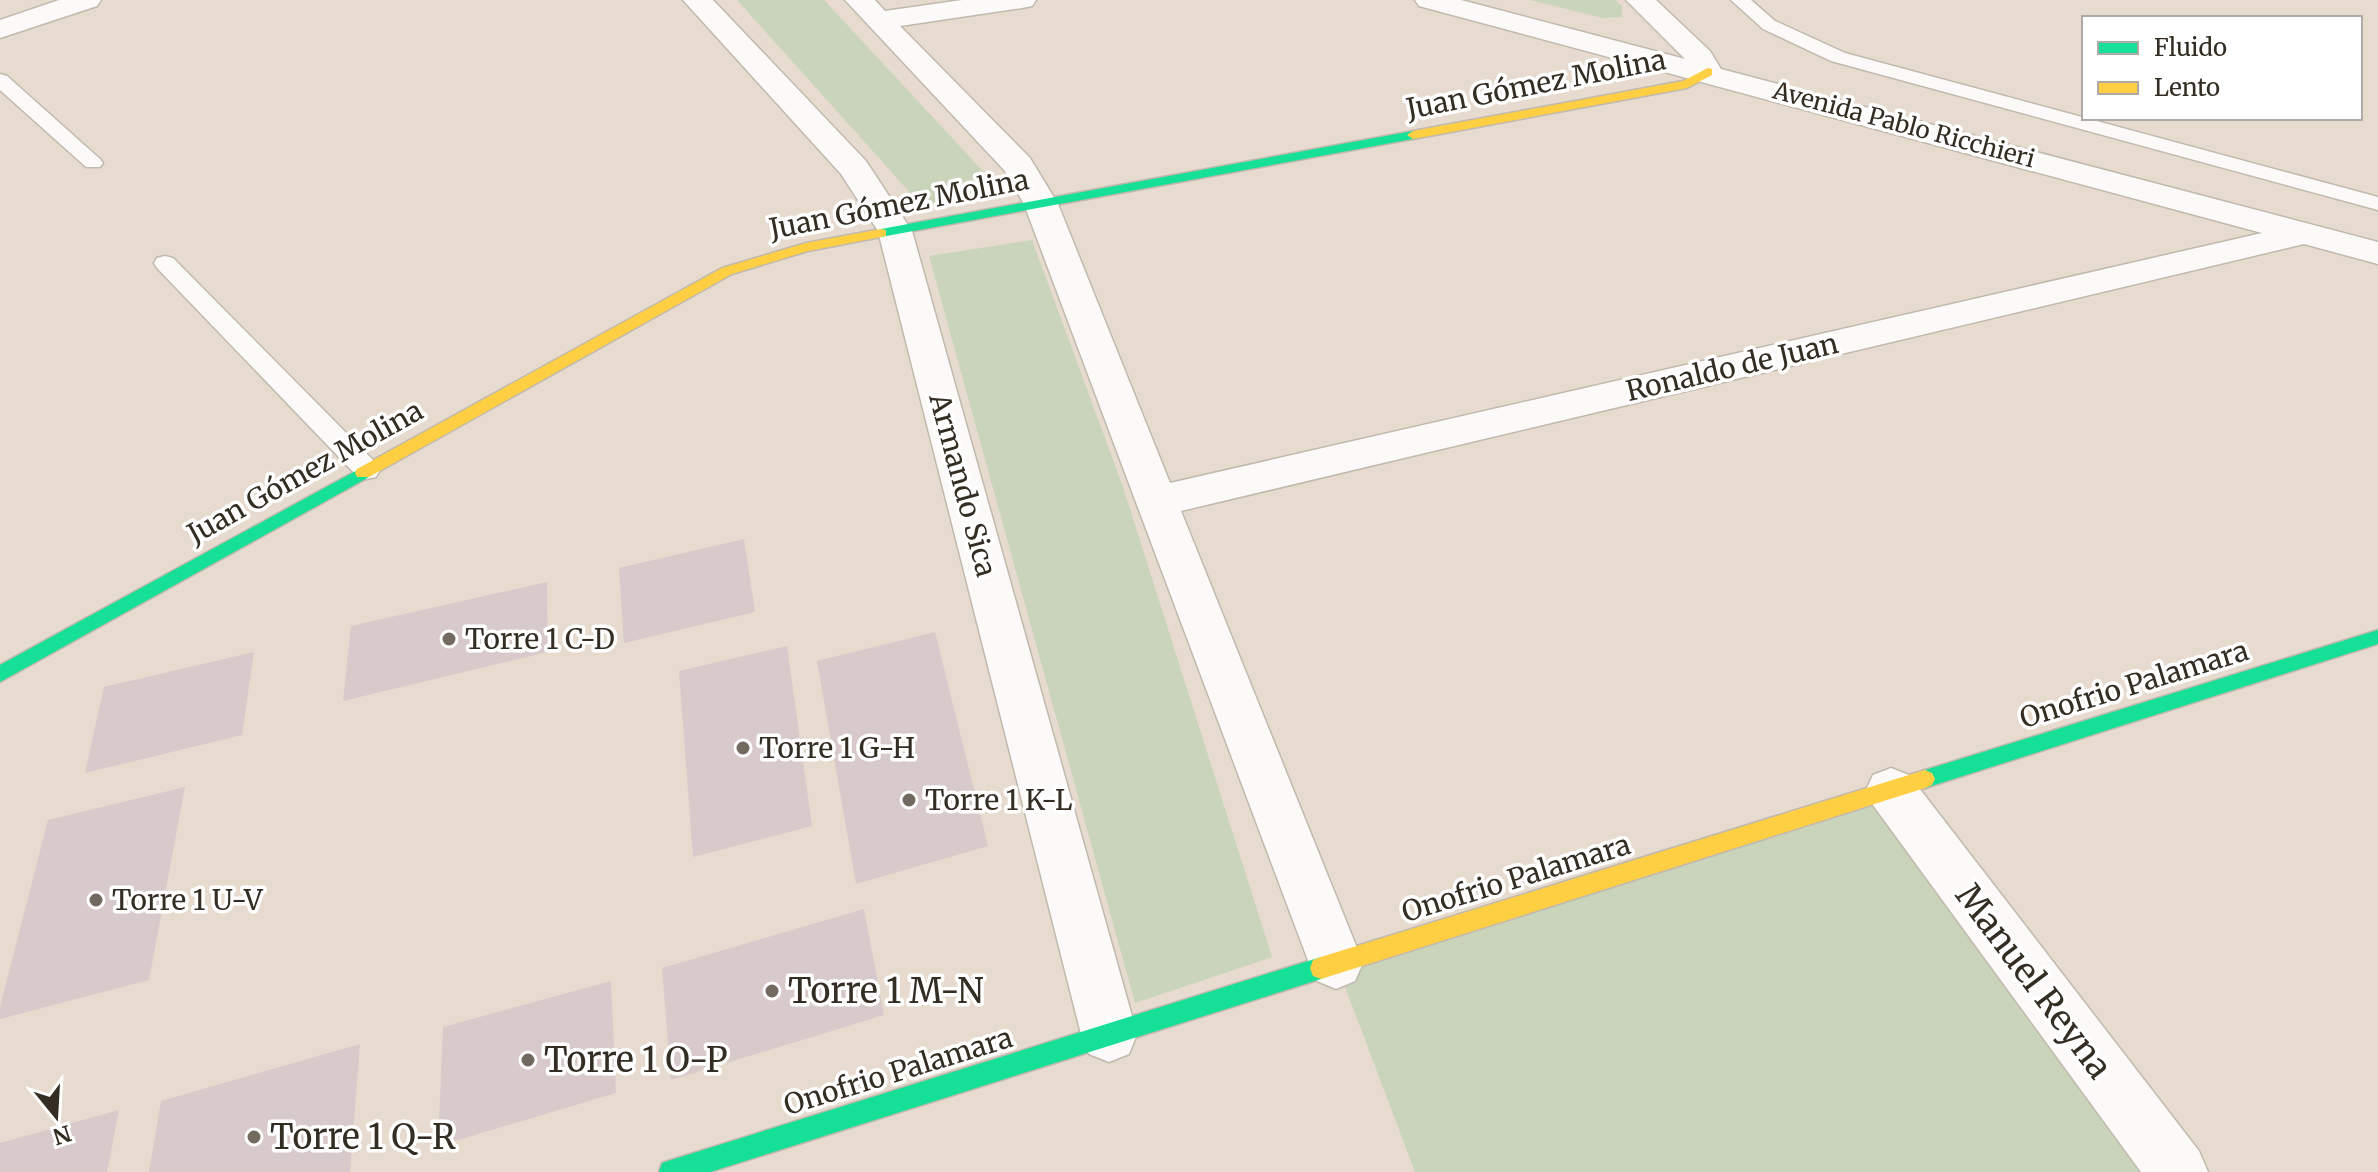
<svg xmlns="http://www.w3.org/2000/svg" width="2378" height="1172" viewBox="0 0 2378 1172" font-family="Merriweather,serif">
<style>
.green{fill:#c9d4bb}
.building{fill:#d8cacb}
.lines{fill:none;stroke-linecap:round;stroke-linejoin:round}
.lane-casing{stroke:#c1b9ae;stroke-width:3}
.street-casing{stroke:#c1b9ae;stroke-width:3}
.fast-casing{stroke:#c1b9ae;stroke-width:3}
.slow-casing{stroke:#c1b9ae;stroke-width:3}
.lane{fill:#fbfaf8;fill-rule:evenodd}
.street{fill:#fbfaf8;fill-rule:evenodd}
.fast{fill:#16e098;fill-rule:evenodd}
.slow{fill:#ffcf43;fill-rule:evenodd}
.poi-dot{fill:#726a5f;stroke:#fff;stroke-width:3}
.labels{text-anchor:middle;stroke-width:7;stroke-linejoin:round;paint-order:stroke}
.far-street-label{font-size:24px;fill:#342d23;stroke:#fff}
.street-label{font-size:28px;fill:#342d23;stroke:#fff}
.poi-label{font-size:28px;fill:#342d23;stroke:#fff;text-anchor:start}
.near-street-label{font-size:34px;fill:#342d23;stroke:#fff}
.near-poi-label{font-size:34px;fill:#342d23;stroke:#fff;text-anchor:start}
</style>
<rect width="100%" height="100%" fill="#e6dbce"/>
<g class="green">
<path d="M737,0H824L1005,195L923,207Z"/>
<path d="M1530,0H1615L1622,6V17L1603,18Z"/>
<path d="M1032,240L1123,487L1272,957L1135,1003L929,256Z"/>
<path d="M1891,790L2178,1172H1415L1336,963Z"/>
</g>
<g class="building">
<path d="M744,539L755,612L624,643L619,568Z"/>
<path d="M547,582L548,652L343,701L351,626Z"/>
<path d="M935,632L988,846L856,884L817,661Z"/>
<path d="M787,646L812,826L693,857L679,671Z"/>
<path d="M254,652L242,735L85,773L104,687Z"/>
<path d="M185,787L149,980L0,1019V1007L48,820Z"/>
<path d="M864,909L884,1015L671,1080L662,968Z"/>
<path d="M611,981L616,1093L438,1146L443,1027Z"/>
<path d="M360,1044L350,1172H149L161,1101Z"/>
<path d="M119,1110L107,1172H0V1143Z"/>
</g>
<g class="lines">
<g class="lane-casing">
<g id="lane">
<path d="M1731,0H1751L1775,21L1845,53L2378,197V210L1831,61L1763,29Z"/>
<path d="M0,74L7,76L100,159L103,163L100,167H86L0,90Z"/>
<path d="M165,256L173,258L376,463L380,470L376,477L367,479L358,477L157,268L154,263L157,258Z"/>
</g>
</g>
<g class="street-casing">
<g id="street">
<path d="M59,0H101L97,6L0,38V20Z"/>
<path d="M683,0H713L866,161L912,231L1137,1034L1129,1054L1109,1062L1089,1054L1081,1034L878,231L841,174Z"/>
<path d="M845,0H875L885,11L962,0H1036L1032,6L1022,8L900,26L1030,158L1058,204L1170,483L2262,233L1419,6L1415,0H1461L1685,59L1626,0H1656L1710,51L1721,69L2378,242V264L2304,244L1181,511L1363,963L1355,981L1336,989L1317,981L1309,963L1024,204L1004,170Z"/>
<path d="M1891,768L1909,775L2199,1151L2208,1172H2141L1873,805L1866,790L1873,775Z"/>
</g>
</g>
<g class="fast-casing">
<g id="fast">
<path d="M1413,131L1418,132V138L881,237L874,233L881,229Z"/>
<path d="M363,467L371,473L369,477L0,682V665Z"/>
<path d="M2378,630V644L1925,788L1918,785L1915,779L1918,773L1925,770Z"/>
<path d="M1321,957L1329,960L1332,968L1329,976L1321,979L710,1172H659L662,1163L671,1160Z"/>
</g>
</g>
<g class="slow-casing">
<g id="slow">
<path d="M1708,68L1712,69V75L1687,88L1413,139L1407,135L1413,131L1683,81Z"/>
<path d="M881,229L886,230V236L808,251L732,274L369,477H357L355,473L357,469L722,268L806,243Z"/>
<path d="M1925,770L1932,773L1935,779L1932,785L1925,788L1321,979L1313,976L1310,968L1313,960L1321,957Z"/>
</g>
</g>
<use href="#lane" class="lane"/>
<use href="#street" class="street"/>
<use href="#fast" class="fast"/>
<use href="#slow" class="slow"/>
</g>
<g class="poi-dot">
<circle cx="449" cy="639" r="8"/>
<circle cx="743" cy="748" r="8"/>
<circle cx="909" cy="800" r="8"/>
<circle cx="96" cy="900" r="8"/>
<circle cx="772" cy="991" r="8"/>
<circle cx="528" cy="1060" r="8"/>
<circle cx="254" cy="1137" r="8"/>
</g>
<g class="labels">
<g class="far-street-label">
<text transform="translate(1904 125) rotate(15)" y="8">Avenida Pablo Ricchieri</text>
</g>
<g class="street-label">
<text transform="translate(1536 84) rotate(-11)" y="10">Juan Gómez Molina</text>
<text transform="translate(899 204) rotate(-11)" y="10">Juan Gómez Molina</text>
<text transform="translate(1732 367) rotate(-13)" y="10">Ronaldo de Juan</text>
<text transform="translate(305 472) rotate(-29)" y="10">Juan Gómez Molina</text>
<text transform="translate(963 485) rotate(75)" y="10">Armando Sica</text>
<text transform="translate(2134 684) rotate(-17)" y="10">Onofrio Palamara</text>
<text transform="translate(1516 878) rotate(-17)" y="10">Onofrio Palamara</text>
<text transform="translate(898 1071) rotate(-17)" y="10">Onofrio Palamara</text>
</g>
<g class="poi-label">
<text x="465" y="649">Torre 1 C-D</text>
<text x="759" y="758">Torre 1 G-H</text>
<text x="925" y="810">Torre 1 K-L</text>
<text x="112" y="910">Torre 1 U-V</text>
</g>
<g class="near-street-label">
<text transform="translate(2034 981) rotate(53)" y="12">Manuel Reyna</text>
</g>
<g class="near-poi-label">
<text x="788" y="1003">Torre 1 M-N</text>
<text x="544" y="1072">Torre 1 O-P</text>
<text x="270" y="1149">Torre 1 Q-R</text>
</g>
</g>
<rect x="2082" y="16" width="280" height="104" fill="#ffffff" stroke="#aeaba7" stroke-width="2"/>
<rect x="2098" y="42" width="40" height="12" fill="#16e098" stroke="#aeaba7" stroke-width="2"/>
<text x="2154" y="56" font-size="24" fill="#342d23">Fluido</text>
<rect x="2098" y="82" width="40" height="12" fill="#ffcf43" stroke="#aeaba7" stroke-width="2"/>
<text x="2154" y="96" font-size="24" fill="#342d23">Lento</text>
<g transform="translate(56 1116) rotate(162)" stroke="#ffffff" stroke-width="6" paint-order="stroke">
<path d="M0-6L14 30L0 20L-14 30Z" fill="#342d23"/>
<text y="-12" font-size="22" font-weight="bold" text-anchor="middle" fill="#342d23">N</text>
</g>
</svg>
